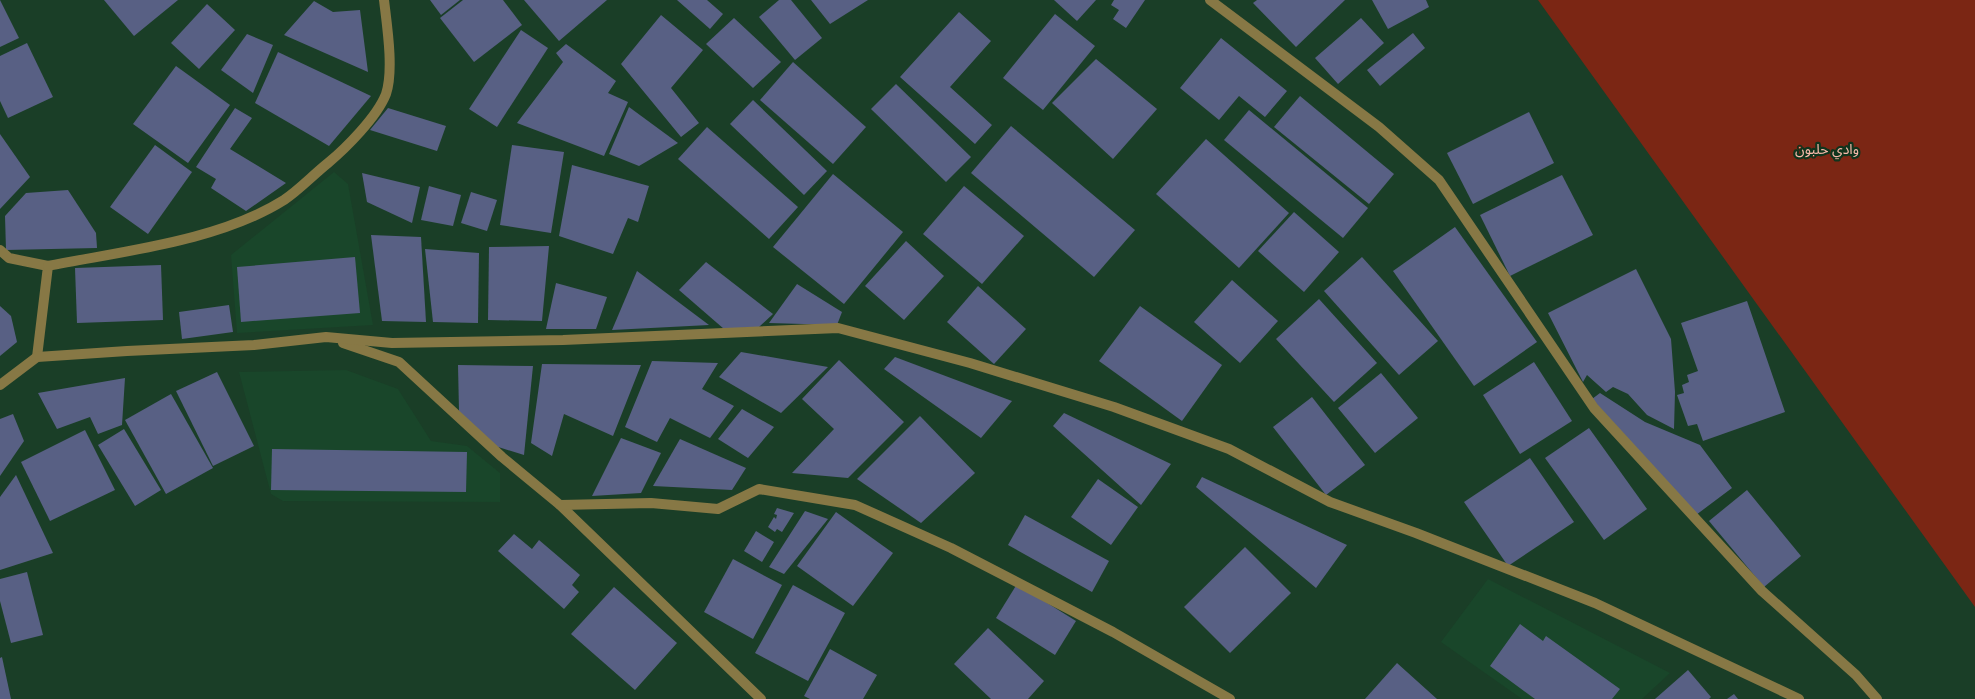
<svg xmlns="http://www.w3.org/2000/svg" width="1975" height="699" viewBox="0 0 1975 699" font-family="'Golos Text','Noto Sans Arabic',sans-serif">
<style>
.built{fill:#19462a}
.green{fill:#7b2614}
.building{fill:#586084}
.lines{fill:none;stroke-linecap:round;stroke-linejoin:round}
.minor{stroke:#877845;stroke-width:10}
.tertiary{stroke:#877845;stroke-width:10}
.labels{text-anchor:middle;stroke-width:4.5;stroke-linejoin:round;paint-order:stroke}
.park-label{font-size:14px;fill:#f9baab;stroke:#0f341d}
</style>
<rect width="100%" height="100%" fill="#1a3e27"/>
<g class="built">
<path d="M334,172L348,184L373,325L237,333L231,255Z"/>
<path d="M346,370L398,389L431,441L467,446L500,473V502L283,501L271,494L239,372Z"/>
<path d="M1488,579L1670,673L1642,699H1522L1441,642Z"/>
</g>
<path class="green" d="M1538,0H1975V607Z"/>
<g class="building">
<path d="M0,0L19,38L0,47Z"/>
<path d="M104,0H178L134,36Z"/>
<path d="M430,0H460L441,15Z"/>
<path d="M463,0H503L522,25L474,62L440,18Z"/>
<path d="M524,0H607L559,41Z"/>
<path d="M677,0H707L723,14L710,29Z"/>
<path d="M779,0H791L822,38L795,60L759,17Z"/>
<path d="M811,0H868L830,24Z"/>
<path d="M1054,0H1096L1077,21Z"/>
<path d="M1114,0H1145L1126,28L1113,19L1119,10L1111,5Z"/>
<path d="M1257,0H1345L1296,47L1253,3Z"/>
<path d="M1372,0H1426L1429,7L1388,29Z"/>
<path d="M314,1L333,12L360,10L368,72L284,35Z"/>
<path d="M207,4L235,30L199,69L171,43Z"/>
<path d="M959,12L991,41L950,87L992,125L975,144L900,77Z"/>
<path d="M1055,14L1095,46L1043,110L1003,78Z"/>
<path d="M661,15L703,50L671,88L699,123L681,137L621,64Z"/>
<path d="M734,18L781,62L753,88L706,44Z"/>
<path d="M1361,18L1384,43L1338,84L1315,58Z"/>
<path d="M521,30L548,48L497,127L469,109Z"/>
<path d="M1413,33L1425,48L1380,86L1367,70Z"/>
<path d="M247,34L273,45L253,93L221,70Z"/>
<path d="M1221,38L1287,91L1265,117L1239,96L1219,120L1180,88Z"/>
<path d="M27,43L53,97L8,118L0,101V56Z"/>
<path d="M566,44L616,81L608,93L628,102L604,156L517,123L563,62L556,53Z"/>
<path d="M278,52L371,96L329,146L255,103Z"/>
<path d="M1096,59L1157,109L1113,159L1052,103Z"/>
<path d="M793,62L866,127L833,164L760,100Z"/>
<path d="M176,66L230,105L188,163L133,124Z"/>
<path d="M896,84L971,157L946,182L871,109Z"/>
<path d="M1300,96L1394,174L1369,204L1274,127Z"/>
<path d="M753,100L827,171L804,195L730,124Z"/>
<path d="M629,107L678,143L639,166L609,154Z"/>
<path d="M235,108L252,118L230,149L286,183L246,211L211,188L216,179L196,167Z"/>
<path d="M388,108L446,126L437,151L370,130Z"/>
<path d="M1249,110L1368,208L1343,238L1224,140Z"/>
<path d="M1529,112L1554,163L1473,204L1447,153Z"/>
<path d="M1011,126L1135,230L1094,277L971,173Z"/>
<path d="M707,127L798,207L769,239L678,159Z"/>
<path d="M0,134L30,177L0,209Z"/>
<path d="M1206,139L1289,213L1239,268L1156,194Z"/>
<path d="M155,145L192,172L148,234L110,207Z"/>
<path d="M512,145L564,152L551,233L500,225Z"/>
<path d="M572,165L649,186L638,222L628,218L613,254L559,236Z"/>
<path d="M362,173L420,187L412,223L367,202Z"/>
<path d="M833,174L903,232L844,304L773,247Z"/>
<path d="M1562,175L1593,235L1510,276L1480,215Z"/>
<path d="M429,186L461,195L453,226L421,220Z"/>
<path d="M964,186L1024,236L982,284L923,234Z"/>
<path d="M68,190L96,233L97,248L6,250L5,216L26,193Z"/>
<path d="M471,192L497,200L487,231L461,223Z"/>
<path d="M1294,212L1339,252L1304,292L1258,251Z"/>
<path d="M1455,227L1537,342L1474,386L1393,271Z"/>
<path d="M371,235L421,237L426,322L382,321Z"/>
<path d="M906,241L944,276L904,320L865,286Z"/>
<path d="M549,246L542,321L488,320L489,247Z"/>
<path d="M425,249L479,253L478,323L433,322Z"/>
<path d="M355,257L360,313L241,322L237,267Z"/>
<path d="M1362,257L1438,341L1399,375L1324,291Z"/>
<path d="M706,262L773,314L759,327L724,329L679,290Z"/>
<path d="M161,265L163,320L77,323L75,268Z"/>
<path d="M1636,269L1671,339L1675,392L1674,429L1647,415L1628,394L1613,387L1606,392L1587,375L1583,382L1548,313Z"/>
<path d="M637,271L709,325L612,330Z"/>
<path d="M1232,280L1278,321L1240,363L1194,322Z"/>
<path d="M556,283L607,297L596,329H546Z"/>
<path d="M797,284L842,312L837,325L769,323Z"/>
<path d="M978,286L1026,329L994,364L947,322Z"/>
<path d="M1319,299L1377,363L1334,402L1276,339Z"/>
<path d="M1747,301L1785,412L1703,441L1697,424L1688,426L1677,395L1684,393L1682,385L1689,382L1687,375L1698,371L1681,323Z"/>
<path d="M229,305L233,332L182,339L179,312Z"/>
<path d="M0,306L11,316L17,342L0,356Z"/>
<path d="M1140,306L1222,365L1182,421L1099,361Z"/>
<path d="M741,352L828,367L781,413L719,377Z"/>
<path d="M895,357L1012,401L981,438L884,369Z"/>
<path d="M839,360L904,422L848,478L792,473L834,429L802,399Z"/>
<path d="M652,361L718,363L702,389L734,406L710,438L670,418L657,442L625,427Z"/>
<path d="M1534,362L1572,421L1520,454L1483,395Z"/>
<path d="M542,364L641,365L613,436L564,414L552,456L531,443Z"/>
<path d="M458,365L533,366L524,455L495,446L459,411Z"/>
<path d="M217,372L254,446L213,466L176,391Z"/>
<path d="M1381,373L1418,418L1375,453L1338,408Z"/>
<path d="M125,378L122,425L98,434L90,417L57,429L38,393Z"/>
<path d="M1600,393L1645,422L1700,445L1732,488L1696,515L1592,399Z"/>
<path d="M171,394L213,468L166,494L125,420Z"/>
<path d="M1312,397L1365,465L1326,495L1273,427Z"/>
<path d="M742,409L774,427L748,458L718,439Z"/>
<path d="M1064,413L1171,464L1141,505L1053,426Z"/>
<path d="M13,414L24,441L0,476V419Z"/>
<path d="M920,416L975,473L921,523L857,479Z"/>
<path d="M1589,428L1647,509L1604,540L1545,458Z"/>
<path d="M124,429L161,490L135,506L98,445Z"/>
<path d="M85,430L115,490L50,521L21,462Z"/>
<path d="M621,438L661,453L641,493L592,496Z"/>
<path d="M680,439L746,468L732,490L653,486Z"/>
<path d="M272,449L467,452L466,492L271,490Z"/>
<path d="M1530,458L1574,522L1508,566L1464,502Z"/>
<path d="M16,475L53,553L0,570V497Z"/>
<path d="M1202,477L1347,545L1316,588L1196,487Z"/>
<path d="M1098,479L1138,507L1111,545L1071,517Z"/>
<path d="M1747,490L1801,556L1764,587L1709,521Z"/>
<path d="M777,508L794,513L782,532L777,529L775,532L768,527L774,517L776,519L777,515L774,514Z"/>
<path d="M805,511L828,519L784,574L769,567Z"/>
<path d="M836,512L893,553L853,606L797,566Z"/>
<path d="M1025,515L1109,561L1092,592L1008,545Z"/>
<path d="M756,531L774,542L762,562L744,551Z"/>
<path d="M514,534L532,549L539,540L580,575L572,585L579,592L564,609L498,551Z"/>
<path d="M1245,547L1291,593L1230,653L1184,607Z"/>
<path d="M733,559L782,585L753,639L704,612Z"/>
<path d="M27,572L43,635L11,643L0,601V579Z"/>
<path d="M1017,584L1076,621L1055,655L996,618Z"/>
<path d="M793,585L845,613L808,681L755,653Z"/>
<path d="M614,587L677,643L635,690L571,634Z"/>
<path d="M1520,624L1543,641L1546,636L1620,689L1612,699H1535L1490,666Z"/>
<path d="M988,628L1044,681L1028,699H991L954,664Z"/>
<path d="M830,649L877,675L863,699H810L804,696Z"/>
<path d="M2,657L11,699H0V658Z"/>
<path d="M1397,663L1437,699H1365Z"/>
<path d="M1688,670L1711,697L1709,699H1655Z"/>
<path d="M1734,694L1738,699H1727Z"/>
</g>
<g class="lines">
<g class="minor">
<path d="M0,250L9,258L48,266L37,357"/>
<path d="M48,266C123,251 219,241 284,200C299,190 313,175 328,163C346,148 377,117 386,94C394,70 387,26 384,0"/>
<path d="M343,343L399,362L502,457L560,505L761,699"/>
<path d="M0,385L37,357L127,351L254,345L326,337L392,343L563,340L838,328L970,363L1114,407L1229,449L1330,502L1416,533L1595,603L1799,699"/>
<path d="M560,505L651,503L718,509L759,489L855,505L951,548L1113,632L1230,699"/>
</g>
<path class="tertiary" d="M1210,0L1379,127L1439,180L1594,408L1762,591L1856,675L1877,699"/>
</g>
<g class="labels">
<g class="park-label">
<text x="1827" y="154">وادي حلبون</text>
</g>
</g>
</svg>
